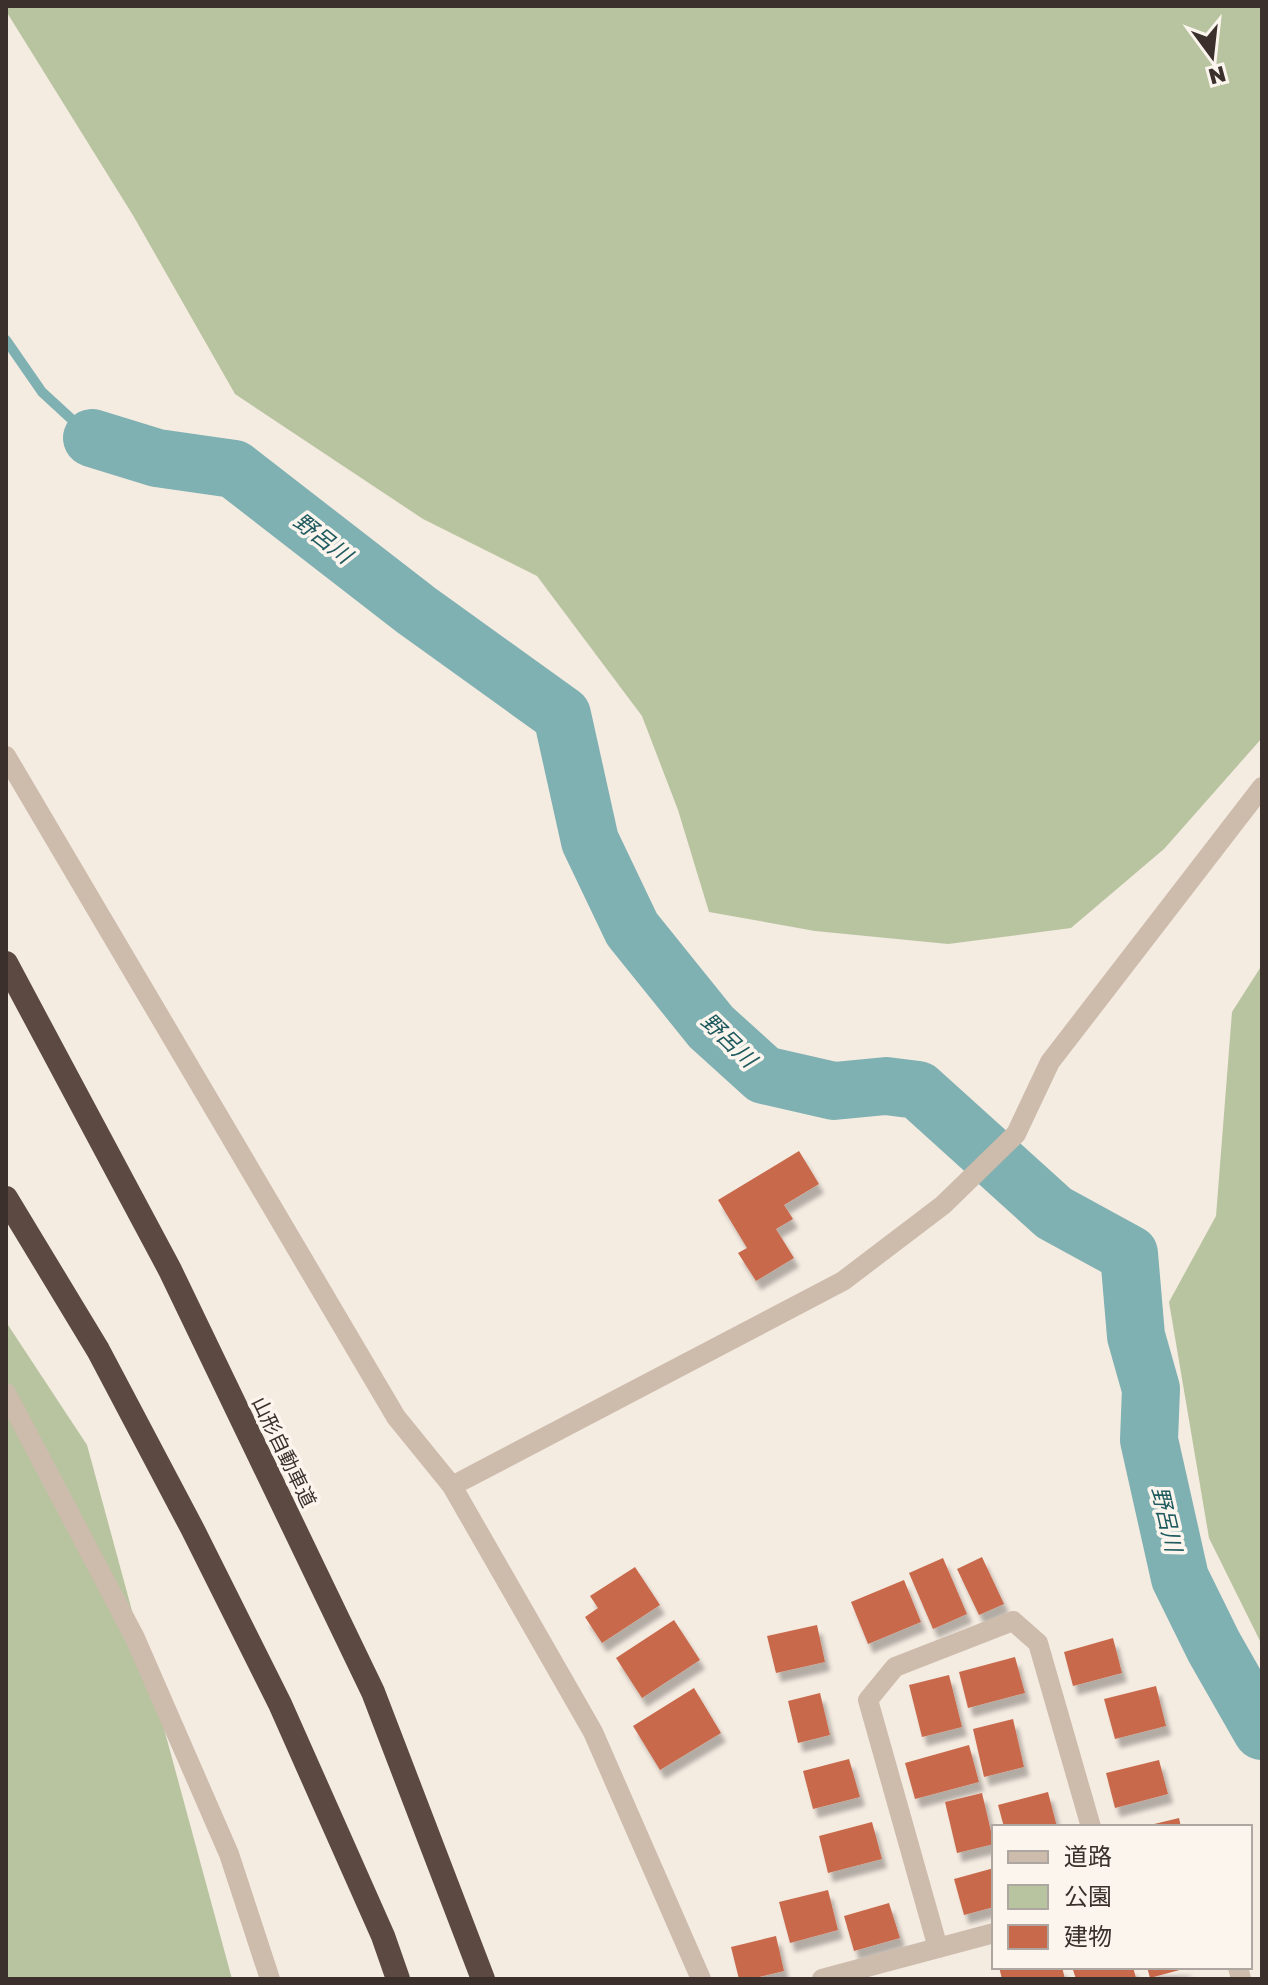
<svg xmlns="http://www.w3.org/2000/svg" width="1268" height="1985" viewBox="0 0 1268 1985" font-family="'Golos Text','Noto Sans JP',sans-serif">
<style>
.green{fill:#b8c4a0}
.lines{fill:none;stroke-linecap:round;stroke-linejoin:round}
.stream{stroke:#7fb0b2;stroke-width:10}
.river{stroke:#7fb0b2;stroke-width:58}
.building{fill:#c8694b;filter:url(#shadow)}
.minor{stroke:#cdbbac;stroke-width:20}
.highway{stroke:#5c4a42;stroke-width:24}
.labels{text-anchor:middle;stroke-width:7;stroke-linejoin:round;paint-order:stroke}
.street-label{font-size:20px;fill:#3b302b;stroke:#fbf5ee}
.water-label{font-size:22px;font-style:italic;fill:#1f5a5e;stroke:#fbf5ee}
</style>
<defs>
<filter id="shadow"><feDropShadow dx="5" dy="9" stdDeviation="2" flood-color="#0004"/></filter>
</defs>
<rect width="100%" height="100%" fill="#f4ebe1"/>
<g class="green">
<path d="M6,6H1262V738L1164,849L1071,928L948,944L815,931L709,912L678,810L642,716L537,576L423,519L235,394L134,217L6,11Z"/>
<path d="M1262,965V1645L1209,1538L1169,1302L1216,1216L1232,1012Z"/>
<path d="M6,1322L87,1445L232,1979H6Z"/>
</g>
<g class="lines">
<path class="stream" d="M6,340L42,392L92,438"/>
<path class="river" d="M92,438L157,458L234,469L416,610L562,715L590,841L632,929L711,1027L764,1075L834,1091L886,1086L918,1090L1054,1213L1129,1254L1136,1336L1151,1389L1149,1440L1180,1578L1214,1647L1262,1731"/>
</g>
<g class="building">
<path d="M799,1151L819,1184L784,1205L793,1219L776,1229L794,1258L756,1281L738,1253L747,1248L718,1200Z"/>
<path d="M982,1557L1004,1604L979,1615L957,1569Z"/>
<path d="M943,1558L967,1614L933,1629L909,1573Z"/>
<path d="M635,1567L660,1605L602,1643L585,1617L598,1608L590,1596Z"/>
<path d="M904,1580L921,1622L868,1644L851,1602Z"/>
<path d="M674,1620L700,1660L642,1698L616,1658Z"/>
<path d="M817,1625L825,1662L776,1673L767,1636Z"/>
<path d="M1113,1638L1122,1673L1073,1686L1064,1652Z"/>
<path d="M1015,1657L1025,1693L968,1708L959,1672Z"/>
<path d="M949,1675L962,1727L922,1737L909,1685Z"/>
<path d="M1156,1686L1166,1726L1115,1739L1104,1699Z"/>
<path d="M694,1688L721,1733L660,1770L633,1726Z"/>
<path d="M820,1693L830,1735L798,1743L788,1701Z"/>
<path d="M1013,1719L1024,1767L984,1777L973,1729Z"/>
<path d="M969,1745L979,1782L915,1799L905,1763Z"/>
<path d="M849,1759L860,1797L813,1809L803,1771Z"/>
<path d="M1159,1760L1168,1794L1115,1808L1106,1773Z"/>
<path d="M1048,1792L1057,1827H1004L998,1805Z"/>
<path d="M982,1793L994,1844L957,1853L945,1802Z"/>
<path d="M1179,1818L1181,1827H1146V1826Z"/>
<path d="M872,1822L882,1859L828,1873L819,1836Z"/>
<path d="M994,1868V1907L964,1915L954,1879Z"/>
<path d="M828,1890L838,1930L790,1943L779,1902Z"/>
<path d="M889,1903L900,1938L854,1951L844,1916Z"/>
<path d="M776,1936L784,1971L751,1979H739L731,1947Z"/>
<path d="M999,1967H1062L1065,1979H1002Z"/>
<path d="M1072,1967H1133L1136,1978L1076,1979Z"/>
<path d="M1147,1967H1187V1968L1150,1978Z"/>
</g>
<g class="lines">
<g class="minor">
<path d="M6,756L396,1417L452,1486L593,1732L701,1979"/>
<path d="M6,1393L135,1638L229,1854L270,1979"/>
<path d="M452,1486L843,1281L943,1205L1016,1134L1050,1062L1262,787"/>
<path d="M938,1948L868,1700L895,1667L1013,1621L1038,1643L1091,1827"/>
<path d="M1238,1967L1241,1979"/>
<path d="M822,1979L994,1933"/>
</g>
<g class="highway">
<path d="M6,963L170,1270L373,1692L483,1979"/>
<path d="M6,1198L98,1350L192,1528L280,1704L383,1936L398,1979"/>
</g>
</g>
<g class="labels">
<g class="street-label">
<text transform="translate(284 1452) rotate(64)" y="7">山形自動車道</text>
</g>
<g class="water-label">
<text transform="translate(323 538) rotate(38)" y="8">野呂川</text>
<text transform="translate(729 1040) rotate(44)" y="8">野呂川</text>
<text transform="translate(1167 1519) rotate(77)" y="8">野呂川</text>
</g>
</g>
<rect width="1268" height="1985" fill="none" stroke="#3b302b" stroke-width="16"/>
<rect x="992" y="1825" width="260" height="144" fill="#fbf5ee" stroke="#aea6a0" stroke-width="2"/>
<rect x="1008" y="1851" width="40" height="12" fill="#cdbbac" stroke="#aea6a0" stroke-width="2"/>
<text x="1064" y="1865" font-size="24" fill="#3b302b">道路</text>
<rect x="1008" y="1885" width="40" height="24" fill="#b8c4a0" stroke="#aea6a0" stroke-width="2"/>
<text x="1064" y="1905" font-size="24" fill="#3b302b">公園</text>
<rect x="1008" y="1925" width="40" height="24" fill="#c8694b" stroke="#aea6a0" stroke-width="2"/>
<text x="1064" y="1945" font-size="24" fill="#3b302b">建物</text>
<g transform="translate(1212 56) rotate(165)" stroke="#fbf5ee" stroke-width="6" paint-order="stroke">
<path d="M0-6L14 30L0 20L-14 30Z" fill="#3b302b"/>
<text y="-12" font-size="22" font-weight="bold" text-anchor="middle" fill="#3b302b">N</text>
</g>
</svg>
